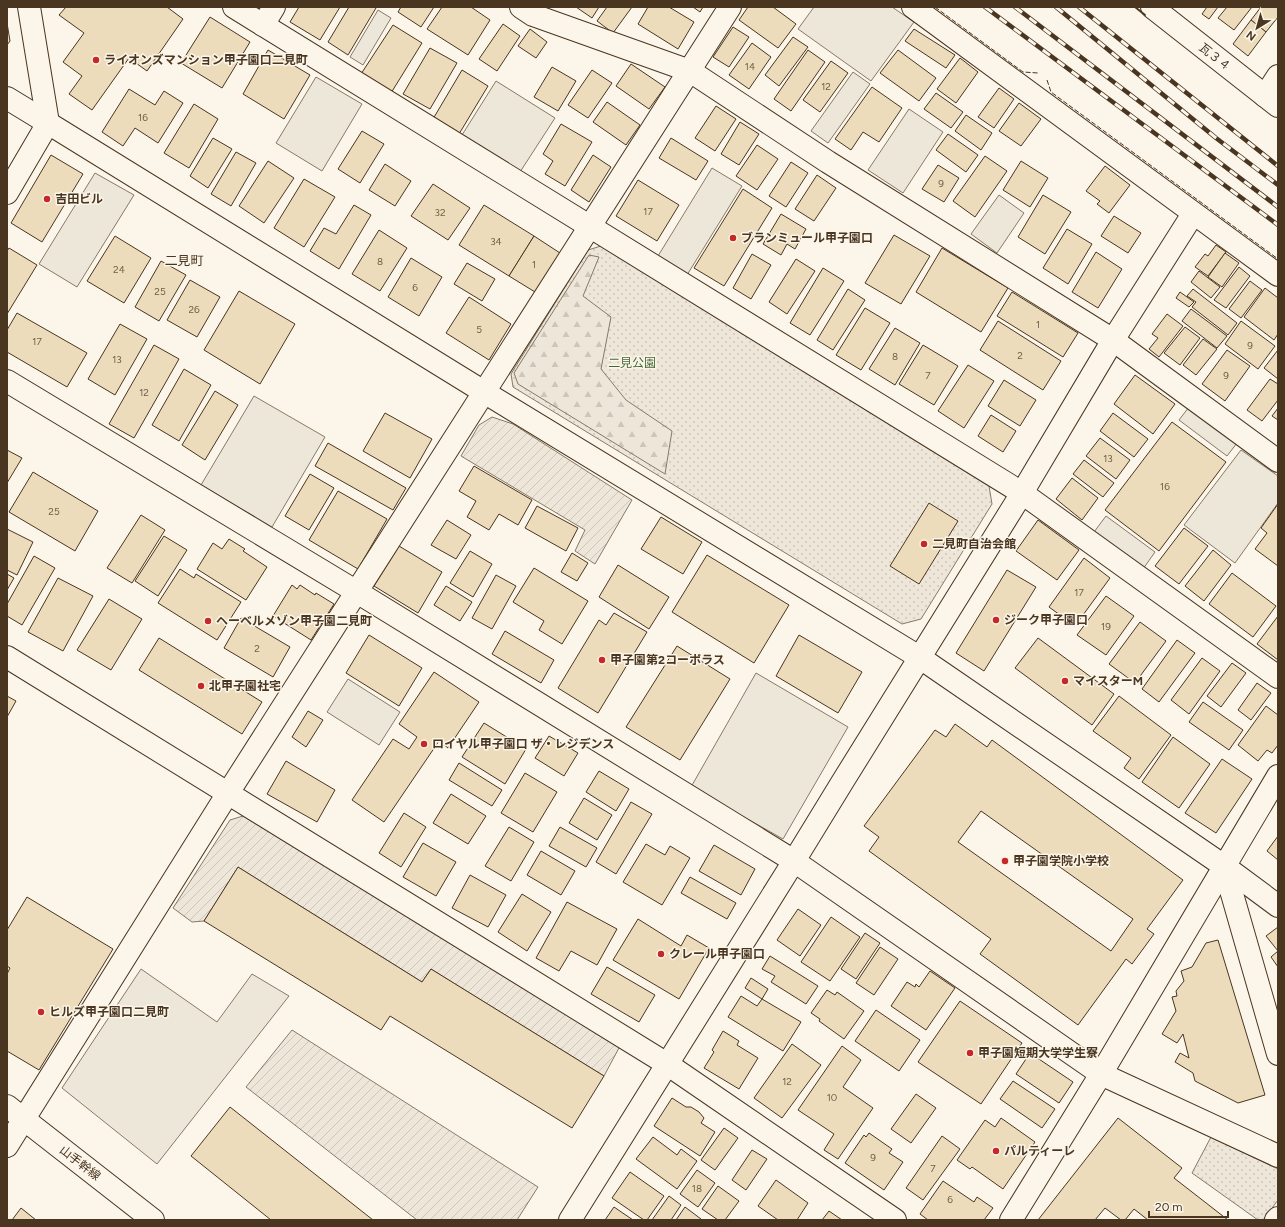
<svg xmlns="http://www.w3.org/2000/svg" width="1285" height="1227" viewBox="0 0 1285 1227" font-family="Figtree,'Noto Sans JP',sans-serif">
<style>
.grass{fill:url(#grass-dots);stroke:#887966}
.forest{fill:url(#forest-firs);stroke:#887966}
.garden{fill:url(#garden-furrows);stroke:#887966}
.parking{fill:#ede7d9;stroke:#887966}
.building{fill:#ecdcbc;stroke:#4a3520;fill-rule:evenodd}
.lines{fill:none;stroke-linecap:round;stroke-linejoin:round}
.minor-casing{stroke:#4a3520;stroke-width:24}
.tertiary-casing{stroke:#4a3520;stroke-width:24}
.minor{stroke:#fbf6e9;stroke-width:22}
.tertiary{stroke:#fbf6e9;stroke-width:22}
.rail-casing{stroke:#4a3520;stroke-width:4.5}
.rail{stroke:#fbf6e9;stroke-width:3;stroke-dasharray:9;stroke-linecap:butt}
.fence{stroke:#4a3520;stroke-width:1;stroke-dasharray:5 2;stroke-linecap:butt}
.wall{stroke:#4a3520;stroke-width:2}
.poi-dot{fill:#c62828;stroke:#fbf6e9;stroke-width:1.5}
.labels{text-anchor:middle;stroke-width:3;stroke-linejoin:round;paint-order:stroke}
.number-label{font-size:10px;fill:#725f47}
.street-label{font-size:12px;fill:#4a3520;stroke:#fbf6e9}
.poi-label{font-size:12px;font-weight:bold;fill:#4a3520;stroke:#fbf6e9;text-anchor:start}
.park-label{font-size:12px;fill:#436837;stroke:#fbf6e9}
.neighbourhood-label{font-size:13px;fill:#4a3520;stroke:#fbf6e9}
</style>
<defs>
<pattern id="grass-dots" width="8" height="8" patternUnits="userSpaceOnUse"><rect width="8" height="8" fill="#ede6d9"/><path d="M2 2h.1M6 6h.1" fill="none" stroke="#cdc6ba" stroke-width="1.8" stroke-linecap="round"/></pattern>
<pattern id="forest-firs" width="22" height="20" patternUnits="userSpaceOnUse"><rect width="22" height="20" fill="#ede6d9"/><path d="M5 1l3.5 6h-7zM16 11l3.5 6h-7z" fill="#cdc6ba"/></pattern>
<pattern id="garden-furrows" width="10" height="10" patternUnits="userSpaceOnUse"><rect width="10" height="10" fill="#ede6d9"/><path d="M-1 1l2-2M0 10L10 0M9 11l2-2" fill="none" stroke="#cdc6ba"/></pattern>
</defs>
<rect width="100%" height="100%" fill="#fbf6e9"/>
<g class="grass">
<path d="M601,246L989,486L992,504L921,619L902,624L513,387L511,374L588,250Z"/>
<path d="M1211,1137L1278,1169V1200L1263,1220H1258L1192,1173Z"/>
</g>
<path class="forest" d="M589,255L599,257L583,296L611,317L601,369L626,400L672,431L665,474L518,384L514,373Z"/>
<g class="garden">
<path d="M492,417L513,424L632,500L595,564L575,551L585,530L461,456L479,425Z"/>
<path d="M243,816L620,1046L604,1076L431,969L422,982L238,867L204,921L192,922L173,908L230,820Z"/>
<path d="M292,1030L538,1187L517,1220H417L246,1087Z"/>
</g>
<g class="parking">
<path d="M814,7H892L914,22L871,81L798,29Z"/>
<path d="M378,10L391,18L363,65L350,57Z"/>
<path d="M853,72L870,84L828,143L811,131Z"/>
<path d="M316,77L362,104L322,171L276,143Z"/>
<path d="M496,81L555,118L520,172L462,135Z"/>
<path d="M909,109L943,132L903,193L868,170Z"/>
<path d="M712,168L742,186L687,275L658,256Z"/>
<path d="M95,173L134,195L77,287L39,264Z"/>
<path d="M999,195L1024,213L997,253L971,234Z"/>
<path d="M254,396L325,437L272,527L201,485Z"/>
<path d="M1189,407L1237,443L1227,456L1179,420Z"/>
<path d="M1241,450L1278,476V503L1235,563L1184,525Z"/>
<path d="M1106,516L1155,552L1143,569L1094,532Z"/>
<path d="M756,673L848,727L783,839L691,787Z"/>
<path d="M348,679L400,712L379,745L327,712Z"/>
<path d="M141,969L217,1022L252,974L289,996L157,1164L62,1088Z"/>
</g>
<g class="building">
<path d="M66,7H167L183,19L147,71L129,58L92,110L69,94L82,76L63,62L84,33L59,15Z"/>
<path d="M299,7H340L320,40L290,22Z"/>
<path d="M349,7H374L376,8L348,55L328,42Z"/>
<path d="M401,7H434L421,27L398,12Z"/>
<path d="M442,7H471L490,20L468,55L427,29Z"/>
<path d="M576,7H599L592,18Z"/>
<path d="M607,7H632L613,33L597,21Z"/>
<path d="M648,7H669L694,22L678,49L638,24Z"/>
<path d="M693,7H703L700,12Z"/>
<path d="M748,7H773L796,24L778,48L739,20Z"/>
<path d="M1207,7H1218L1209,19L1202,14Z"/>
<path d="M1227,7H1252L1234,30L1218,18Z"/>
<path d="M1261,7H1278V17L1266,32L1251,20Z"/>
<path d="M210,17L250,42L222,88L181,63Z"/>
<path d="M1251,20L1266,32L1248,56L1233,44Z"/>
<path d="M7,23L10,41L7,45Z"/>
<path d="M503,24L520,36L497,71L479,59Z"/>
<path d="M393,25L422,43L391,93L361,74Z"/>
<path d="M733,27L749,37L729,67L713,57Z"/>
<path d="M530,29L547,42L536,58L518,46Z"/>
<path d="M914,29L955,55L946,68L905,41Z"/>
<path d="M793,37L808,47L779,86L765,75Z"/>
<path d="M752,43L771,57L749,89L729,75Z"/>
<path d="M430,48L457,63L430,109L403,94Z"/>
<path d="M268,50L310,75L284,119L243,94Z"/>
<path d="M808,50L825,62L791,111L774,99Z"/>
<path d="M898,50L936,78L919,101L880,73Z"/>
<path d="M960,58L978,72L956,103L937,89Z"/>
<path d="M831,61L848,73L820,112L803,100Z"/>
<path d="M631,64L665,87L649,109L616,86Z"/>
<path d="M552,67L576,81L558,111L534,97Z"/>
<path d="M462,70L488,86L459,134L433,119Z"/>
<path d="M592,70L612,83L588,118L568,105Z"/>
<path d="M872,87L902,108L879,142L863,132L851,150L835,139Z"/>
<path d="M999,88L1014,99L994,128L978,117Z"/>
<path d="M129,89L155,105L164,91L183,103L158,143L135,128L123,146L102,132Z"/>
<path d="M936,93L963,112L951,128L924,109Z"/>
<path d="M607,102L640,125L626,145L593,122Z"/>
<path d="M1019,103L1041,119L1021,146L999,131Z"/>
<path d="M194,104L218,119L189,168L164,153Z"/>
<path d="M716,106L736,119L715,151L695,138Z"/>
<path d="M966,115L992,133L981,150L955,131Z"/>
<path d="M740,122L759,134L739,165L721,154Z"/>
<path d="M561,124L592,142L565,186L545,174L553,161L543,154Z"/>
<path d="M362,131L384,144L360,183L338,169Z"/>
<path d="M948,134L978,155L966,172L936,150Z"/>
<path d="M213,138L232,149L208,188L190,176Z"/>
<path d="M671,138L708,161L696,180L659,158Z"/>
<path d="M757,145L778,159L757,190L736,176Z"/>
<path d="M236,152L256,163L231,206L211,194Z"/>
<path d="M51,155L83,174L42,242L11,223Z"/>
<path d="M593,155L611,167L589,202L571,190Z"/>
<path d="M985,156L1007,171L975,217L953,201Z"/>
<path d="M268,161L294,178L264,223L239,206Z"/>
<path d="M1021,161L1048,178L1030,207L1003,190Z"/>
<path d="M791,162L808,173L786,207L769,196Z"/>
<path d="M385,164L411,181L395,206L369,190Z"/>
<path d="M938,165L959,178L944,202L922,189Z"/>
<path d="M1105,166L1130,185L1109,213L1097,204L1100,201L1086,191Z"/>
<path d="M817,175L836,188L814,221L795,209Z"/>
<path d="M304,179L335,197L304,247L274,228Z"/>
<path d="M638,180L679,205L657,241L616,216Z"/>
<path d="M433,184L470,208L448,240L411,216Z"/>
<path d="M743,189L772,208L724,286L694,268Z"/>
<path d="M1043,195L1071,212L1045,254L1018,237Z"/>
<path d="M354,205L371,215L339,269L310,251L324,228L336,234Z"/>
<path d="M484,205L534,236L509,276L459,245Z"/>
<path d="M781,214L806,229L795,249L787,244L781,255L763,244Z"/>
<path d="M1114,216L1141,233L1128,253L1101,236Z"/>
<path d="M1067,229L1092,244L1068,284L1043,268Z"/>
<path d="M379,230L407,248L380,291L352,274Z"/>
<path d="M894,235L930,256L901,304L865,283Z"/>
<path d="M115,236L151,258L124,303L87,281Z"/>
<path d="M534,236L560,253L535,292L509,276Z"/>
<path d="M1216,245L1226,252L1208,276L1195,267L1205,254L1208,256Z"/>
<path d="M9,248L37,265L7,314V251Z"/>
<path d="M942,248L1008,288L981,332L916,292Z"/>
<path d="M1096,252L1122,269L1098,308L1072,292Z"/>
<path d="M1225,253L1239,263L1222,287L1208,277Z"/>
<path d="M752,254L771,265L751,299L733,288Z"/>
<path d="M411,258L442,277L419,316L388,297Z"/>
<path d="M796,259L815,271L787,314L769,302Z"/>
<path d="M161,261L186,275L159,321L135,307Z"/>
<path d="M467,263L495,279L482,301L454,284Z"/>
<path d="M1239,267L1250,276L1226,308L1214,300Z"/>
<path d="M823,268L844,281L810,335L790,323Z"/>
<path d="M1199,271L1220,287L1211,298L1191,282Z"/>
<path d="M190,280L220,297L197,337L167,320Z"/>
<path d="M1250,281L1262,290L1241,318L1229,309Z"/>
<path d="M1265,288L1278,298V334L1274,340L1244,317Z"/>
<path d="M848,289L865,300L833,350L817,340Z"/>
<path d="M1193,289L1237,323L1228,335L1192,307L1196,302L1187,296Z"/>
<path d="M239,291L295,324L260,384L204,350Z"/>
<path d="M1012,292L1078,333L1063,357L997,316Z"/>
<path d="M1180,292L1194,302L1189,307L1176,298Z"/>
<path d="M469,297L511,324L489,360L446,333Z"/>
<path d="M865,308L890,323L861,370L836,355Z"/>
<path d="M1191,309L1227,336L1217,348L1182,321Z"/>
<path d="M17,313L87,353L67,387L7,352V330Z"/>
<path d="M1167,314L1183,326L1159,357L1149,349L1158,338L1152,334Z"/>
<path d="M998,321L1061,361L1043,390L980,350Z"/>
<path d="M1241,321L1275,346L1258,369L1225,344Z"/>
<path d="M120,324L147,339L115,395L88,379Z"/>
<path d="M1185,327L1200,338L1180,365L1164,353Z"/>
<path d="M895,328L920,343L895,385L869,369Z"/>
<path d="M1203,339L1217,349L1196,375L1183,365Z"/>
<path d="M154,345L179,359L134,438L109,424Z"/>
<path d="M923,345L958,366L934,405L899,384Z"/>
<path d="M1227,350L1250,366L1225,401L1202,384Z"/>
<path d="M1278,350V379L1264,368Z"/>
<path d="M968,365L994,381L964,428L938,411Z"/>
<path d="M184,369L211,385L179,441L152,425Z"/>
<path d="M1135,375L1175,404L1153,434L1114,404Z"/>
<path d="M1270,379L1278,384V400L1262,421L1247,410Z"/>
<path d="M1004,380L1036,400L1020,426L988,406Z"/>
<path d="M215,391L238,405L205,460L182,445Z"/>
<path d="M1278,408V420L1272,416Z"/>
<path d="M385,413L432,439L410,478L363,451Z"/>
<path d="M1113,413L1148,439L1134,457L1100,431Z"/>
<path d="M991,415L1016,431L1003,452L978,436Z"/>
<path d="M1172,422L1226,462L1159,551L1105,510Z"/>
<path d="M1100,438L1130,460L1116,479L1086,456Z"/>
<path d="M328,443L406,488L393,510L315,466Z"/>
<path d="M7,450L22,458L7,483Z"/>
<path d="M1084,460L1114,483L1103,497L1073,474Z"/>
<path d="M474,466L532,500L518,525L499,514L489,530L467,517L476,501L459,491Z"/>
<path d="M33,472L98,511L75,551L9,512Z"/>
<path d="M310,474L334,488L309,530L285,516Z"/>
<path d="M1072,478L1098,498L1082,520L1056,499Z"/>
<path d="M338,491L387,519L358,569L309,540Z"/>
<path d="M929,503L958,521L919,584L890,566Z"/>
<path d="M1278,504V566L1255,549L1267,533L1261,528Z"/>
<path d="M537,506L578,528L566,551L525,528Z"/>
<path d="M141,515L165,530L132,583L107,568Z"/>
<path d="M661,517L702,542L683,574L641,549Z"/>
<path d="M447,520L471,535L456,559L431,545Z"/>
<path d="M1038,520L1079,550L1057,580L1016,551Z"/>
<path d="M1184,528L1208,546L1179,584L1155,566Z"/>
<path d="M7,529L33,542L17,575L7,570Z"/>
<path d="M164,536L187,550L158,596L135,581Z"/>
<path d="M229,539L245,549L243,551L267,567L246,600L197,569L213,543L222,549Z"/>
<path d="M399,546L442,572L418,613L374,586Z"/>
<path d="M1213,550L1231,565L1204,601L1185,586Z"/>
<path d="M470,551L492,564L473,597L450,583Z"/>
<path d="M572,553L588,563L577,581L561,572Z"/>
<path d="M707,555L789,605L754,663L672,612Z"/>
<path d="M34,556L55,568L22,625L7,616V604Z"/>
<path d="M1084,558L1110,578L1075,626L1049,607Z"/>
<path d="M618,565L669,597L649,629L599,597Z"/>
<path d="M534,568L588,601L562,644L539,630L544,621L513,602Z"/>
<path d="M180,569L194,578L196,574L241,602L217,640L158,603Z"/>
<path d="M1007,570L1036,587L984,671L956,653Z"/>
<path d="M1232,573L1276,606L1253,637L1209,604Z"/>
<path d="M7,574L14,578L7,590Z"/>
<path d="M496,575L516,586L492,629L472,618Z"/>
<path d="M58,578L93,596L63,651L28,632Z"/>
<path d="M292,585L297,589L300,585L315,595L316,593L334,604L311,640L273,616Z"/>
<path d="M446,586L472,602L460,621L434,605Z"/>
<path d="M1106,596L1134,616L1106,655L1077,635Z"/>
<path d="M109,599L142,619L111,670L77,650Z"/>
<path d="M614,613L647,632L598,713L558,688L599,620L606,625Z"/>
<path d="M1278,616V660L1257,644Z"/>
<path d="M241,618L290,647L273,677L224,648Z"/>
<path d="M1140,622L1166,641L1135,683L1109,664Z"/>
<path d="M505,631L554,660L541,683L492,654Z"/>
<path d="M369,635L422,668L399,706L346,673Z"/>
<path d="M799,635L862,672L838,713L776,676Z"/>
<path d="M159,638L262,702L242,734L139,670Z"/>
<path d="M1038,638L1114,694L1092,725L1015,668Z"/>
<path d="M1177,640L1195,653L1159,702L1142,689Z"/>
<path d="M677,646L730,679L680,760L626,727Z"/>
<path d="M1202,658L1220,671L1189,714L1171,700Z"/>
<path d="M1232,663L1246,673L1221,707L1207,696Z"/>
<path d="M434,672L479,702L448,748L439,741L384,822L352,800L393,739L409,749L417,737L399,724Z"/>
<path d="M1257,683L1271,693L1251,720L1238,710Z"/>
<path d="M7,696L16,701L7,717Z"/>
<path d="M1119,696L1171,735L1139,779L1124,768L1131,758L1093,731Z"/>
<path d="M1203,702L1243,730L1229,750L1189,722Z"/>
<path d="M1266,706L1278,715V745L1272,753L1267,750L1258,761L1238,745Z"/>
<path d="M308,711L323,720L306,747L292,737Z"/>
<path d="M484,723L526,749L505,784L462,757Z"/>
<path d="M955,724L987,747L992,740L1183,880L1147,929L1154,934L1132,964L1126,959L1078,1025L980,954L991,939L869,851L879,837L864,826L935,730L946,737ZM981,811L1133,919L1111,951L958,842Z"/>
<path d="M549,736L578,753L564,776L535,758Z"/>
<path d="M1173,737L1210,764L1179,808L1142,782Z"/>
<path d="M1222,759L1252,779L1216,833L1185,813Z"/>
<path d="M286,761L335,790L317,822L267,794Z"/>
<path d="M459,763L502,790L492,806L449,780Z"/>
<path d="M599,771L629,789L616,811L586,792Z"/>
<path d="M525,773L557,792L533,832L501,813Z"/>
<path d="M451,794L486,816L468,844L433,823Z"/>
<path d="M584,798L612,815L597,840L569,823Z"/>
<path d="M631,802L652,814L616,874L596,862Z"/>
<path d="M404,813L426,827L401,867L379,853Z"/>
<path d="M509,827L534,842L511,881L485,866Z"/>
<path d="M560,827L597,848L586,867L549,846Z"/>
<path d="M1278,836V860L1267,851Z"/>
<path d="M423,843L456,862L436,896L403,877Z"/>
<path d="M646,844L665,855L670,846L690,858L662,905L623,882Z"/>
<path d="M714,845L755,869L741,895L699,871Z"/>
<path d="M541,851L575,871L561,895L527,875Z"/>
<path d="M238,867L422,982L431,969L604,1076L572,1128L390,1016L381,1030L204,921Z"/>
<path d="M470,875L506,895L488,927L452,908Z"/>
<path d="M690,877L736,903L727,919L681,893Z"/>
<path d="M522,894L551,912L527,951L498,932Z"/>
<path d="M27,897L113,949L39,1070L7,1051V974L10,968L7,966V930Z"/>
<path d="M567,902L617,929L597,965L571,951L559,971L536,958Z"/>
<path d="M798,909L821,925L800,956L777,940Z"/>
<path d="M831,917L860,937L830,981L801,962Z"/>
<path d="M638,919L681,946L687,935L709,948L679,999L613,960Z"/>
<path d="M1278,927V967L1271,957L1278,951L1266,936Z"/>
<path d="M865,933L880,943L856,979L841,969Z"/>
<path d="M1218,940L1265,1095L1238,1103L1195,1081L1193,1073L1175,1062L1180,1053L1189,1058L1183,1034L1177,1043L1162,1034L1176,1011L1172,997L1177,996L1176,991L1184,981L1181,971L1192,967L1206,943Z"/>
<path d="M880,947L898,959L874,995L856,983Z"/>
<path d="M770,956L818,986L806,1004L771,982L775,976L762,969Z"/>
<path d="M607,967L655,995L639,1022L591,994Z"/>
<path d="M930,971L955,988L926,1030L891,1006L907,982L915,987L916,984L919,987Z"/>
<path d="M751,978L768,989L762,999L745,988Z"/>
<path d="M827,990L835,995L837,992L864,1011L844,1039L819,1021L820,1019L811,1013Z"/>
<path d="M741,996L757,1006L762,999L801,1022L783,1051L728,1017Z"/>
<path d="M960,1001L1022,1043L981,1104L918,1062Z"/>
<path d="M876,1010L920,1040L899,1071L855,1041Z"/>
<path d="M723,1031L739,1041L737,1045L758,1058L739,1089L704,1068L714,1052L712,1050Z"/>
<path d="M792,1044L821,1065L782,1118L754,1098Z"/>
<path d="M842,1046L861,1060L843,1087L873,1108L838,1159L824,1150L834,1134L798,1110Z"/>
<path d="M1030,1053L1073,1082L1059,1103L1016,1074Z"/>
<path d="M1013,1081L1055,1109L1042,1128L1000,1099Z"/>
<path d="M916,1094L936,1108L911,1143L891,1129Z"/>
<path d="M672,1098L686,1107H691L699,1112L704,1118L701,1123L715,1132L700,1156L654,1126Z"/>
<path d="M230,1107L373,1220H271L191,1156Z"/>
<path d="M1001,1118L1035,1142L1003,1189L972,1167L970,1169L957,1160L985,1120L995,1127Z"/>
<path d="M1118,1118L1182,1168L1174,1178L1228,1220H1148L1134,1209L1125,1220H1121L1105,1208L1095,1220H1038Z"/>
<path d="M724,1128L738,1138L715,1170L701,1160Z"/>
<path d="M869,1133L892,1149L889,1153L903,1162L884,1190L845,1163L864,1135L866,1137Z"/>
<path d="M942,1136L960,1149L923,1200L906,1188Z"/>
<path d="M653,1137L677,1155L681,1149L697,1161L677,1189L636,1159Z"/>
<path d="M752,1150L767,1159L746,1190L732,1180Z"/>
<path d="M697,1170L715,1183L698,1207L680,1194Z"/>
<path d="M630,1172L664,1196L647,1220H644L612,1198Z"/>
<path d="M776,1180L808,1203L797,1220H778L758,1206Z"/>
<path d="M943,1181L974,1202L977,1197L993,1208L984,1220H928L920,1214Z"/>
<path d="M718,1186L739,1201L725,1220H718L702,1209Z"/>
<path d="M669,1196L681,1205L671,1220H652Z"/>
<path d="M614,1207L633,1220H605Z"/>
<path d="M685,1207L701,1219L700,1220H676Z"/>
<path d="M21,1208L36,1220H12Z"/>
<path d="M829,1211L842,1220H822Z"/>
</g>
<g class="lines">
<g class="minor-casing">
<g id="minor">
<path d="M234,7L1022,493L1278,677"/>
<path d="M521,7L533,15L690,71L828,162L1113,340L1278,461"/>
<path d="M913,7L1278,275"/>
<path d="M1152,7L1278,106"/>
<path d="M263,25L274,7"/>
<path d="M7,98L48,123"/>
<path d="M7,381L357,592L794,861L1101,1074L1278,1156"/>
<path d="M7,657L667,1064L895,1220"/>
<path d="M1224,866L1278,906"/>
<path d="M7,1146L228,793L730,7"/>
<path d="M1011,1220L1101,1074L1278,776"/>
<path d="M1276,1220L1278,1218"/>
</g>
</g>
<g class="tertiary-casing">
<g id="tertiary">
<path d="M1265,96L1278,76"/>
<path d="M48,123L484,392L919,657L1224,866L1278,1054"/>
<path d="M7,193L48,123L29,7"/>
<path d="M7,1106L153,1220"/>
<path d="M570,1220L794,861L843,781L1022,493L1113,340L1193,214"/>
</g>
</g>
<use href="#minor" class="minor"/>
<use href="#tertiary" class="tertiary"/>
<g class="rail-casing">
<g id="rail">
<path d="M985,7L1278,225"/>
<path d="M1015,7L1278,207"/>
<path d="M1056,7L1216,138L1278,185"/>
<path d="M1079,7L1278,166"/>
</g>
</g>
<use href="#rail" class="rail"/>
<g class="fence">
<path d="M935,7L1023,72L1038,73"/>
<path d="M1047,80L1051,92L1278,259"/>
</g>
<path class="wall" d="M1135,7L1145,15"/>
</g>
<g class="poi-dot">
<circle cx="96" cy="60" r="4"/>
<circle cx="47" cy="199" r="4"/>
<circle cx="733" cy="238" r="4"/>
<circle cx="924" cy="544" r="4"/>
<circle cx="996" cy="620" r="4"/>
<circle cx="208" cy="621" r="4"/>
<circle cx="602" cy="660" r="4"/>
<circle cx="1065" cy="681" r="4"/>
<circle cx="201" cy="686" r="4"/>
<circle cx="424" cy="744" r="4"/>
<circle cx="1005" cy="861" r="4"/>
<circle cx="661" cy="954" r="4"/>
<circle cx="41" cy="1012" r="4"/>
<circle cx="970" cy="1053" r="4"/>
<circle cx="996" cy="1151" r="4"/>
</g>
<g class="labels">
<g class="number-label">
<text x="750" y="70">14</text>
<text x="826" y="90">12</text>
<text x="143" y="121">16</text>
<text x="941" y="187">9</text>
<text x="648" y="215">17</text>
<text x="440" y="216">32</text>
<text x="496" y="245">34</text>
<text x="380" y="265">8</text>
<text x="534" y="268">1</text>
<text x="119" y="273">24</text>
<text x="415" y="291">6</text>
<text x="160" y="295">25</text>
<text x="194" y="313">26</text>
<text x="1038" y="328">1</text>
<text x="479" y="333">5</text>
<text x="37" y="345">17</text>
<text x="1250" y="349">9</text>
<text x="1020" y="359">2</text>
<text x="895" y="360">8</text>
<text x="117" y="363">13</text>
<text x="928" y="379">7</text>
<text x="1226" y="379">9</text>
<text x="144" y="396">12</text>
<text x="1108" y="462">13</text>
<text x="1165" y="490">16</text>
<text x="54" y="515">25</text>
<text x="1079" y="596">17</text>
<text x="1106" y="630">19</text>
<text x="257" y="652">2</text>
<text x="787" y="1085">12</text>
<text x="832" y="1101">10</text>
<text x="873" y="1161">9</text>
<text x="933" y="1172">7</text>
<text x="697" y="1192">18</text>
<text x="950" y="1203">6</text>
</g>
<g class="street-label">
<text transform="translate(1215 57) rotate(38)" y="4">瓦３４</text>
<text transform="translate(80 1163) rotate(38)" y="4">山手幹線</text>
</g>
<g class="poi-label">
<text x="104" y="64">ライオンズマンション甲子園口二見町</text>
<text x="55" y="203">吉田ビル</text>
<text x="741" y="242">ブランミュール甲子園口</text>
<text x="932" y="548">二見町自治会館</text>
<text x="1004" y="624">ジーク甲子園口</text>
<text x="216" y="625">ヘーベルメゾン甲子園二見町</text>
<text x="610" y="664">甲子園第2コーポラス</text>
<text x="1073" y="685">マイスターM</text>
<text x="209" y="690">北甲子園社宅</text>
<text x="432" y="748">ロイヤル甲子園口 ザ・レジデンス</text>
<text x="1013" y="865">甲子園学院小学校</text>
<text x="669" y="958">クレール甲子園口</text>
<text x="49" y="1016">ヒルズ甲子園口二見町</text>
<text x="978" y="1057">甲子園短期大学学生寮</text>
<text x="1004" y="1155">パルティーレ</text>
</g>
<g class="park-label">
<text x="632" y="367">二見公園</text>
</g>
<g class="neighbourhood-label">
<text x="184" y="265">二見町</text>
</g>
</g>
<rect width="1285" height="1227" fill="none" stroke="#4a3520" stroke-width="16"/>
<g transform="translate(1257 28) rotate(217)" stroke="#fbf6e9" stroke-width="3" paint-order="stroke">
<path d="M0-3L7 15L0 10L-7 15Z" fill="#4a3520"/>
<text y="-6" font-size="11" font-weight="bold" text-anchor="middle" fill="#4a3520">N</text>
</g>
<path d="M1149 1211v6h79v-6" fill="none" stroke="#4a3520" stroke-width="2"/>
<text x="1155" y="1211" font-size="12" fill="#4a3520" stroke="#fbf6e9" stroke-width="3" paint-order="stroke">20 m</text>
</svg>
